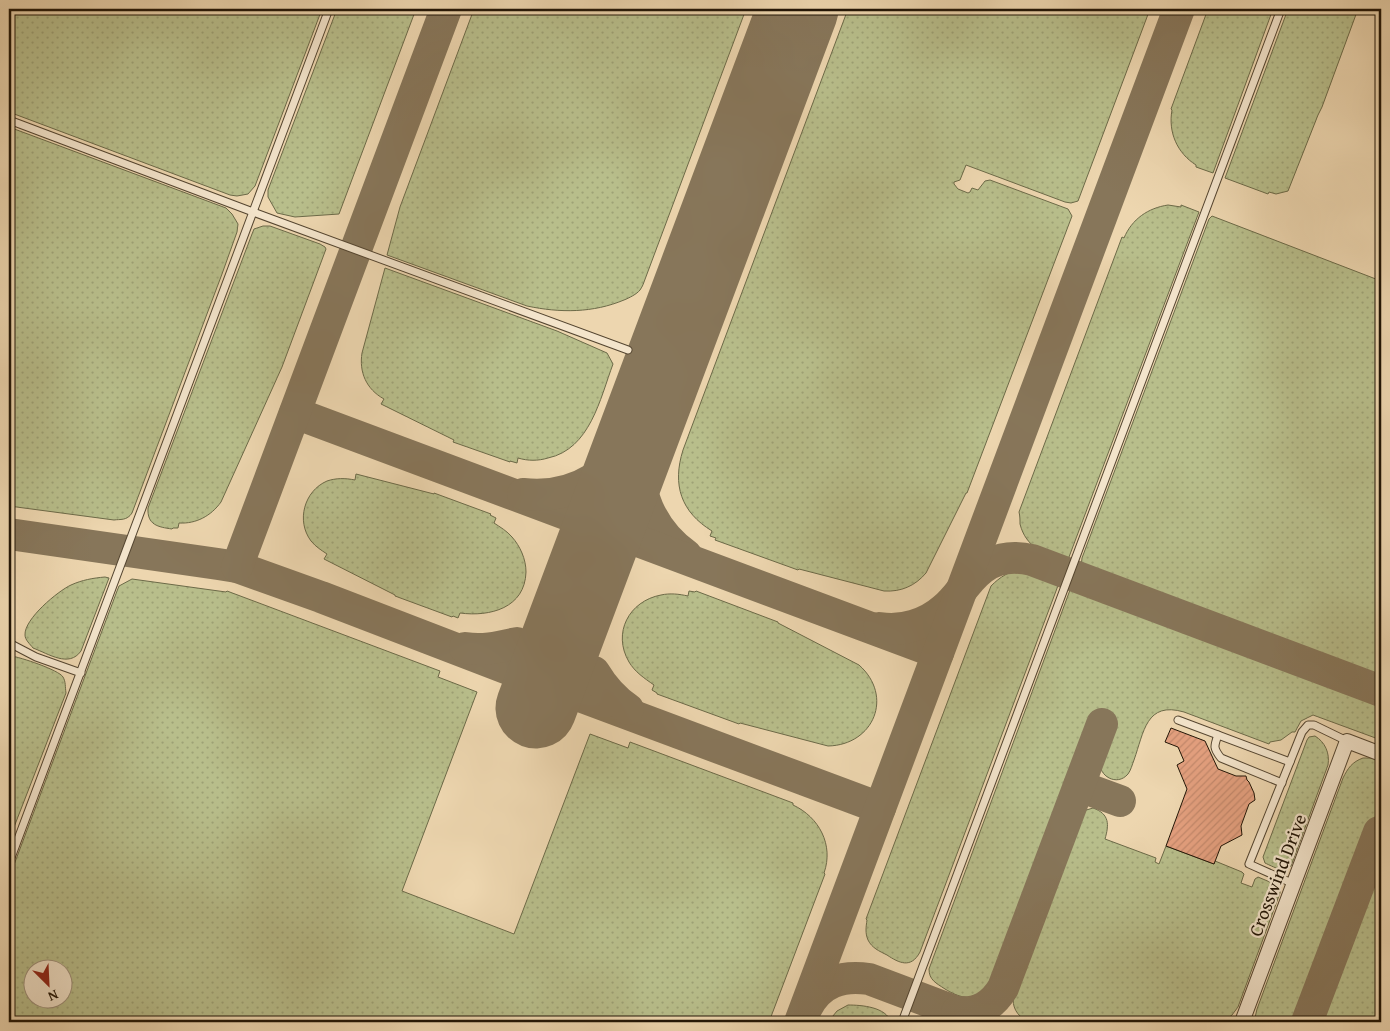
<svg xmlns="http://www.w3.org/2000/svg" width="1390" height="1031" viewBox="0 0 1390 1031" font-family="'Gentium Book Plus',serif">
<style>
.grass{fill:url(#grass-dots);stroke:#6c6a48;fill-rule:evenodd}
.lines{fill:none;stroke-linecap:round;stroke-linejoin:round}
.taxiway{stroke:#87765a;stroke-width:32}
.runway{stroke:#87765a;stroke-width:81}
.building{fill:url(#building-hatch);stroke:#211506}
.service-casing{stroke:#544530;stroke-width:9}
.minor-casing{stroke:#544530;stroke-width:16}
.service{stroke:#f3e4cb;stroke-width:7}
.minor{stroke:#f3e4cb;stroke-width:14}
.labels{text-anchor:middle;stroke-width:4.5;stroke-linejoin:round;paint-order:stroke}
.street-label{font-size:19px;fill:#211506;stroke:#f3e4cb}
</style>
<defs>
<pattern id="grass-dots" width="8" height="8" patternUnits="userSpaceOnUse" patternTransform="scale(1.25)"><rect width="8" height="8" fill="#b8be8b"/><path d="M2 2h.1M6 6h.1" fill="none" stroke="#9ea276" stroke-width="1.8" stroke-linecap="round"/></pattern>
<pattern id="building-hatch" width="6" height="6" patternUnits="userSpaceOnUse" patternTransform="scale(1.25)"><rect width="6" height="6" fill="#e4a07f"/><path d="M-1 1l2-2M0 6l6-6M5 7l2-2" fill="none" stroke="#c3896c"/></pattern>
</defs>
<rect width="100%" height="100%" fill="#edd6af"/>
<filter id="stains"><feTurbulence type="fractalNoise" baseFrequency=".004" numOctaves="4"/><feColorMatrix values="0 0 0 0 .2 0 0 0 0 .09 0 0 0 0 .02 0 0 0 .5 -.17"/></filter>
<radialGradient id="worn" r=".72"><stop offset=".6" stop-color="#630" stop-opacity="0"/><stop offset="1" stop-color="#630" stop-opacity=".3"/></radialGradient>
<g class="grass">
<path d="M9,9H322L255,186L248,194L237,196L230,195L9,112Z"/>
<path d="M337,9H416L339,214L295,217L277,213L268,197V190Z"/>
<path d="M474,9H746L644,282C643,285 642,287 640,290C637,294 629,298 624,300C593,313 560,313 527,306L387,255L400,207Z"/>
<path d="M848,9H1150L1078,201L1071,203L1065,202L966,165L960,180L954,182V184L958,189L968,193L970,192L972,188L978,190L985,181L990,180L1068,209L1072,216L967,493H966L926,573C915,586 901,592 884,591L799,569L798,570L715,540L716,538L710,536L712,531C681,512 672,485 683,450Z"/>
<path d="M1208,9H1273L1213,173L1196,167V165C1177,153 1168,132 1172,110L1171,109Z"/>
<path d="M1288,9H1358L1322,107L1318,115L1288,191L1276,194L1269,192L1268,194L1225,178Z"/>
<path d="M9,127L226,208L232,214L238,224L237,232L222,274L132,513C127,521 120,519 114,520L9,506Z"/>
<path d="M1168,205L1181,207V205L1199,212L1069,557L1065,561C1045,554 1026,548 1020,524C1020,520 1020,516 1019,512L1122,237L1124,238C1132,219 1148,208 1168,205Z"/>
<path d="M1212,216L1381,281V680L1081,567L1082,558L1209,219Z"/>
<path d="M263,226H270L320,244L325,247L326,249L282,367L221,502C211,516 196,524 179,523L178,528H173L172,529C158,527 147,525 148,508L252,234L254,229Z"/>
<path d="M385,268L557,331L607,353L613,364C600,399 590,449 548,458C538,461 528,461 518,458L517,463L510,461V462L453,442L454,440L381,404L384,399C366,389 359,372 362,353Z"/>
<path d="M356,474L434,494V493L491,514L490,515L496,518L494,523C500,527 507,531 512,537C520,546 526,559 526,572C525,608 490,617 460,613L458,618L453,616L452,617L395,596V595L324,559L327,554C321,550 316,547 311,541C296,521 304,491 327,481C336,478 345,478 355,480Z"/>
<path d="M1023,569L1038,572L1058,579L1059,583L920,952C911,969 899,963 887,955C879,951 872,948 868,940C865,933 866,927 867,920L866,919L991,586C1000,577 1009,571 1023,569Z"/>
<path d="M105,577L109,578L81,651C69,668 49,654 33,648C30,644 25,640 25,635C24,619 58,591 71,585C82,580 93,578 105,577Z"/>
<path d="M132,579L226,592L227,591L440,671L438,677L477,692L402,891L514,934L590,734L628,748L630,742L793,803V805C819,817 834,845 824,873L825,874L769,1022H9V878L117,591L119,586ZM32,968H62V998H32Z"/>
<path d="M1073,585L1381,701V740L1313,715L1301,721L1295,732H1292L1281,740L1270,742L1269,744L1184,712C1146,701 1144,732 1134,760C1132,765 1131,770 1128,774C1117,787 1098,776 1100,761L1098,760L1111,723L1093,717L1004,956L1002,955C998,966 994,983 985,991C972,1002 958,997 945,989C936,983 929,980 929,969L1070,590Z"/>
<path d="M689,591L695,592L696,591L778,622V623L859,665C894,696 874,745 828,746L740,723L739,724L657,694V693L652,690L654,685C644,678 635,672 629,662C612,633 629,601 661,595C670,593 679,594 688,596Z"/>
<path d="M11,656C20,657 59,670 63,677C66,682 65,687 66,693L9,840V657Z"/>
<path d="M1315,736C1325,742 1330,753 1328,765L1291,866C1283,873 1274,867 1265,863L1263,857L1307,740L1309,737Z"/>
<path d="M1363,758H1372L1381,760V824L1371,820L1296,1022H1254L1257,1009L1343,778C1348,768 1352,762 1363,758Z"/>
<path d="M1093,808C1110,814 1109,825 1105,839L1156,858L1155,862L1159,864L1166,846L1214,864L1215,861L1242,872L1244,874L1241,883L1252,887L1255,879L1258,877L1277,885L1280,888V893L1238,1007L1232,1015L1223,1022H1029C1002,1009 1016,985 1023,963L1022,962L1076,818L1083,811Z"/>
<path d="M1381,849V1022H1317Z"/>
<path d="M848,1005C862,1005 886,1007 891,1022H828L837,1011Z"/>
</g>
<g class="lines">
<g class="taxiway">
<path d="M683,323C674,348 665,373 655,398C649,414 641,431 639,449C634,490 652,531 686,555"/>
<path d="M295,413L938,653"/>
<path d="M523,494C576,500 619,471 640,424"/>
<path d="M9,534L218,564L237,567L321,597L545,683L880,808"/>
<path d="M237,567L446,9"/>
<path d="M879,628C902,632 927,624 944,609C954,601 961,590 970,580C987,560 1006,554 1032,560L1381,691"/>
<path d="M465,648C483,651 499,647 517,643"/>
<path d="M594,672C603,687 613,699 628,709"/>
<path d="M1079,786L1120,801"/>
<path d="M807,1007C820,982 842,975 869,979L978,1020"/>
<path d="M957,1012C978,1014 992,1006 1003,988L1102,724"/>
<path d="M800,1022L1179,9"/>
<path d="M1307,1022L1379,832"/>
</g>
<path class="runway" d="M536,708L798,9"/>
</g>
<path class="building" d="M1171,728L1205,741L1218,769L1236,776H1246L1247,780L1249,782L1254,793L1255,800L1249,804L1241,826L1242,835L1221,846L1214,864L1166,846L1187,789L1177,765L1184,761L1178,747L1165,742Z"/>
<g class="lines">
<g class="service-casing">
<g id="service">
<path d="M9,120L253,212L628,350"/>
<path d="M13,645L36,657L81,673"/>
<path d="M1178,720L1290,762"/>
<path d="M1218,735C1214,746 1213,748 1221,758L1282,783"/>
<path d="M9,863L329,9"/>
<path d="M1294,884L1249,864L1302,732L1308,725H1314L1347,741"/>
<path d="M902,1022L1281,9"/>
</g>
</g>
<g class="minor-casing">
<path id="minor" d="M1242,1022L1347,741L1381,754"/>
</g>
<use href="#service" class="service"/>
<use href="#minor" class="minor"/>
</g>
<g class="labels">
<g class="street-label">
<text transform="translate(1277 875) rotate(-69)" y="7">Crosswind Drive</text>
</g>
</g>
<rect width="1390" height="1031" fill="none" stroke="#edd6af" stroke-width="30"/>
<rect x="10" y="10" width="1370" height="1011" fill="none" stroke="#211506" stroke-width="2.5"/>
<rect x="15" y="15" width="1360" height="1001" fill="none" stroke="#211506"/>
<g transform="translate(48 984) rotate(156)"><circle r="24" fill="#f3e4cb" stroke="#9f917c"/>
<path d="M0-4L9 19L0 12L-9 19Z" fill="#8f2418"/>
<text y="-8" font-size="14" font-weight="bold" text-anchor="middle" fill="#211506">N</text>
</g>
<rect width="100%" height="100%" filter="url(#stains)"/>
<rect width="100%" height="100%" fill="url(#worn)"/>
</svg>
